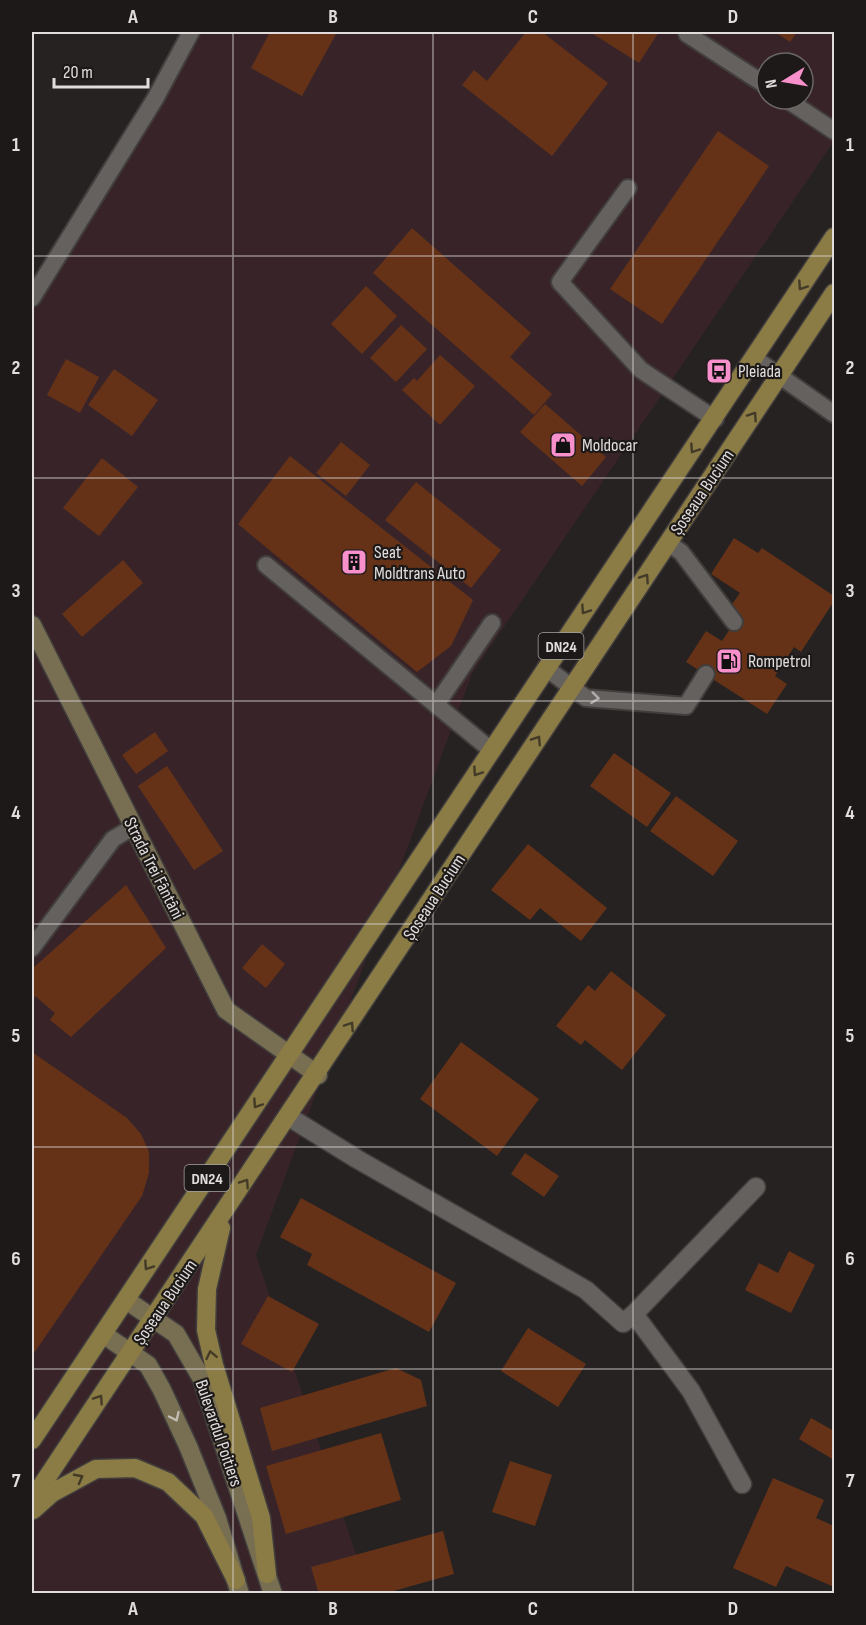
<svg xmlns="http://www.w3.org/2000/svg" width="866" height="1625" viewBox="0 0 866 1625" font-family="'Sofia Sans Condensed',sans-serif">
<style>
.industrial{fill:#382428;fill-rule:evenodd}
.building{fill:#653218}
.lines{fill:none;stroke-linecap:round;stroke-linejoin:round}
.lane-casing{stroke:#413e3d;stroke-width:20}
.street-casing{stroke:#413e3d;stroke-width:21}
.secondary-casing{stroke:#413e3d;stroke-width:21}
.primary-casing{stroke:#413e3d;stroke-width:21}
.lane{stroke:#65615f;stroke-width:16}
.street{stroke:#65615f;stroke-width:18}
.secondary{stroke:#786e52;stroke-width:18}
.primary{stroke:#8b7b44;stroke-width:18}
.oneway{stroke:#433b27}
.oneway2{stroke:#afabaa}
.oneway3{stroke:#c1bcb3}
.grid{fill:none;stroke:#e0dddc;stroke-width:1.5;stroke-opacity:0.55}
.labels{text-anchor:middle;stroke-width:4.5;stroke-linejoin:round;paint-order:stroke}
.shield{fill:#1c1918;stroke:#a5a2a1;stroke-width:1.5}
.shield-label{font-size:16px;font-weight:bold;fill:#e0dddc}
.poi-label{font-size:18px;fill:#e0dddc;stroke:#1c1918;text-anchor:start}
.street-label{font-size:18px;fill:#e0dddc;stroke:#1c1918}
.neatline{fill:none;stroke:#e0dddc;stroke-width:2}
.grid-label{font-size:20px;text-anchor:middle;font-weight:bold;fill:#e0dddc}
</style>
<rect width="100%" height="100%" fill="#262221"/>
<path class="industrial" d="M190,32H834V141L472,674L256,1255L369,1593L32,1594V297ZM767,63H803V99H767Z"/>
<g class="building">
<path d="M270,32H337L302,96L251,68Z"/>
<path d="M526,32H542L608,83L552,156L462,85L474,70L487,81Z"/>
<path d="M590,32H659L639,63Z"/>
<path d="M775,32H797L790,42Z"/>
<path d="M718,131L769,166L662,324L610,289Z"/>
<path d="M412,228L531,333L510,357L552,394L534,415L373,273Z"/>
<path d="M366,286L397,316L362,354L331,324Z"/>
<path d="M401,325L427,349L396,382L370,358Z"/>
<path d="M440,355L475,386L440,425L402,390L414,378L417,381Z"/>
<path d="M66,359L99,377L80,413L47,395Z"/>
<path d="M114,369L158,400L132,436L88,405Z"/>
<path d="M545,404L606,457L582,486L520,432Z"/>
<path d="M341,442L370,465L346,496L316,473Z"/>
<path d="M290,456L473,600L451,646L417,672L238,524Z"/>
<path d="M102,458L138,487L99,536L63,508Z"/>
<path d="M416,482L501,550L471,588L385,520Z"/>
<path d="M734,538L758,553L762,548L834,596V601L801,652L794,647L775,676L787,684L767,714L686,662L706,631L722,641L740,614L730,607L740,593L711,574Z"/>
<path d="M123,560L143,583L82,637L62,614Z"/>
<path d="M155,732L168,751L136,774L122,755Z"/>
<path d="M614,753L671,793L647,827L590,786Z"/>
<path d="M167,766L223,851L194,870L138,786Z"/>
<path d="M676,796L738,841L713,876L650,831Z"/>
<path d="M528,844L607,908L581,941L540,908L530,920L491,890Z"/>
<path d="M126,885L166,948L71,1037L50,1020L55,1013L35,996L32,1002V969Z"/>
<path d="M262,944L285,964L266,988L242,968Z"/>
<path d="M611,971L666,1015L622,1070L585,1040L581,1045L556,1026L588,985L595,991Z"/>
<path d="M461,1042L539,1099L497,1156L420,1099Z"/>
<path d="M32,1052L127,1118L141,1134L149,1152V1173L142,1196L32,1356Z"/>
<path d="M525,1153L559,1176L544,1197L511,1174Z"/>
<path d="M301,1198L456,1283L429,1332L307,1265L312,1254L280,1237Z"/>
<path d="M789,1251L815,1265L791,1313L745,1290L759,1263L778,1273Z"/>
<path d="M268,1296L319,1324L292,1372L241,1344Z"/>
<path d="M528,1328L586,1364L558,1407L501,1371Z"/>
<path d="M396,1368L421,1380L427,1406L272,1451L260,1408Z"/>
<path d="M811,1418L834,1431V1460L799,1439Z"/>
<path d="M381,1433L401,1500L286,1534L266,1466Z"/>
<path d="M510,1461L552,1475L535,1526L492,1512Z"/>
<path d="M773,1478L824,1500L816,1518L834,1526V1587L786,1566L776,1587L733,1568Z"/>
<path d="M443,1531L454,1574L383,1594H319L311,1567Z"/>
</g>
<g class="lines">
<g class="lane-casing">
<g id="lane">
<path d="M687,34L767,86"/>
<path d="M786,99L834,131"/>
<path d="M628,188L560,282L641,370L715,419"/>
<path d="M32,298L155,99L191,32"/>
<path d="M754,358L834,414"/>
<path d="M668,543L681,552L734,622"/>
<path d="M266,565L491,750"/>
<path d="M546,668L586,698L686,706L706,674"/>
<path d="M436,705L492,623"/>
<path d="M32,948L113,839L133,827"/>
</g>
</g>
<g class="street-casing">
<g id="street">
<path d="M289,1117L357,1159L586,1290L623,1323L634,1314L691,1391L742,1484"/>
<path d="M634,1314L756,1187"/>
</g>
</g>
<g class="secondary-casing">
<g id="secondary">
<path d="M32,625L226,1010L318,1075"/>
<path d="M126,1300L176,1334L202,1379L273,1594"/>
<path d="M103,1334L148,1365L162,1390L188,1446L217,1518L240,1594"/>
</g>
</g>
<g class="primary-casing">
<g id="primary">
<path d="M221,1228L207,1289L206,1330L214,1365L261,1518L267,1574"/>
<path d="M32,1440L834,237"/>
<path d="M32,1500C302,1099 568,696 834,293"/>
<path d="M33,1510L52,1493L96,1469L135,1468L168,1482L204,1516L236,1580"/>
</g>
</g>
<use href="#lane" class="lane"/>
<use href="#street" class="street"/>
<use href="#secondary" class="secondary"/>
<use href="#primary" class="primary"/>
</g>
<defs><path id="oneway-chevron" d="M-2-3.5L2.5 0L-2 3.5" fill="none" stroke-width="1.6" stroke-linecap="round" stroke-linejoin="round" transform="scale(1.5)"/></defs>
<g class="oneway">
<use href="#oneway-chevron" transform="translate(802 286) rotate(124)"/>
<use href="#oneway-chevron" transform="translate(753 416) rotate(-56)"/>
<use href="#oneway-chevron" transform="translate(694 449) rotate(124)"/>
<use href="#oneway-chevron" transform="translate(645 578) rotate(-56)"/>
<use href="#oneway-chevron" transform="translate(585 610) rotate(124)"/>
<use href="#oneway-chevron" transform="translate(537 740) rotate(-57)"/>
<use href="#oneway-chevron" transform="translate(477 772) rotate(124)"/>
<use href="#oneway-chevron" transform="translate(350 1026) rotate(-57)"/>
<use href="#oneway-chevron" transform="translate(257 1104) rotate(124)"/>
<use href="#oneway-chevron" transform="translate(245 1183) rotate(-56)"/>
<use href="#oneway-chevron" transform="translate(148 1266) rotate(124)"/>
<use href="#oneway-chevron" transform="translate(211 1355) rotate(-102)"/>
<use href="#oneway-chevron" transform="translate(99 1399) rotate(-56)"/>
<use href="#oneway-chevron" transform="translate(79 1478) rotate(-28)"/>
</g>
<use class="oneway2" href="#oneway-chevron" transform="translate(595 698) rotate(7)"/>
<use class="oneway3" href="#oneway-chevron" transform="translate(175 1417) rotate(65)"/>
<path class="grid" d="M233,32V1594M433,32V1594M633,32V1594M32,256H834M32,478H834M32,701H834M32,924H834M32,1147H834M32,1369H834"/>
<defs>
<g id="bus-square" transform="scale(1.35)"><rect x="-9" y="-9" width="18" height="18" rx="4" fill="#f890cc" stroke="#1c1918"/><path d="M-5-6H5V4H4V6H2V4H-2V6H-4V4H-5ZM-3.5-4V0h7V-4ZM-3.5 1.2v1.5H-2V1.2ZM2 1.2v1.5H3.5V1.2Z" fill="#111"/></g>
<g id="shop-square" transform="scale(1.35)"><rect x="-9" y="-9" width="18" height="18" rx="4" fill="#f890cc" stroke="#1c1918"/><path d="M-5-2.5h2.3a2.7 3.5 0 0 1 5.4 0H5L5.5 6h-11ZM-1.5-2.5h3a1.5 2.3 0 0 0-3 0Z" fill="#111"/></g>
<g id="building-square" transform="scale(1.35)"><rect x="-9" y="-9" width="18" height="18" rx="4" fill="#f890cc" stroke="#1c1918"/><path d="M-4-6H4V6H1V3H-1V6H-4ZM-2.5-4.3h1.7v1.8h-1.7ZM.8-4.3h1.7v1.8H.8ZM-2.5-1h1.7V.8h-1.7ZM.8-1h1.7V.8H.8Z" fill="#111"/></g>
<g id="fuel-square" transform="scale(1.35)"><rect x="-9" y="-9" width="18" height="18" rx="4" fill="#f890cc" stroke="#1c1918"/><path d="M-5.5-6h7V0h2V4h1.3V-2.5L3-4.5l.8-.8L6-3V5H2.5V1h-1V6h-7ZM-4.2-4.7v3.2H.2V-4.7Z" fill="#111"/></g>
</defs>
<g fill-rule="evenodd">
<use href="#bus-square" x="719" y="371"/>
<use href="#shop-square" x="563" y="445"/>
<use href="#building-square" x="354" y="562"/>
<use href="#fuel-square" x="729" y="661"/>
</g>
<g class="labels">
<g class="shield">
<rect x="538.5" y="633" width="45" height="26" rx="4.5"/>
<rect x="184.5" y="1165" width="45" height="26" rx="4.5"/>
</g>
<g class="shield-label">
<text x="561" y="652">DN24</text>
<text x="207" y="1184">DN24</text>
</g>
<g class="poi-label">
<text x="738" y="377">Pleiada</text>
<text x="582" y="451">Moldocar</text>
<text x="374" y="558">Seat<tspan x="374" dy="21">Moldtrans Auto</tspan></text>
<text x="748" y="667">Rompetrol</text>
</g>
<g class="street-label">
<text transform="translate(702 492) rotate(-56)" y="6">Șoseaua Bucium</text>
<text transform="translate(154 868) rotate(63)" y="6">Strada Trei Fântâni</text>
<text transform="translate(434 897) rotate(-57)" y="6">Șoseaua Bucium</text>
<text transform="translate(165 1302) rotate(-56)" y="6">Șoseaua Bucium</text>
<text transform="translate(219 1433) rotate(71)" y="6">Bulevardul Poitiers</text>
</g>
</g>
<rect width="866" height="1625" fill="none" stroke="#1c1918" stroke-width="66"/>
<g transform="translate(785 81) rotate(259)"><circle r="28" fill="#1c1918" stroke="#6a6766" stroke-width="1.5"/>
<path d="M0-4.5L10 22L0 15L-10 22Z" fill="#f890cc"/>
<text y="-9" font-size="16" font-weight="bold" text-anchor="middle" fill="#e0dddc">N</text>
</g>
<path d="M54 78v9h94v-9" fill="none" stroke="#e0dddc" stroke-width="3"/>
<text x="63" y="78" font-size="18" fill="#e0dddc" stroke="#1c1918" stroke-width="4.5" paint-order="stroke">20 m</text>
<rect x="33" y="33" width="800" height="1559" class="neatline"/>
<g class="grid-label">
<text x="133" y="23">A</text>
<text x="333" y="23">B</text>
<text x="533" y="23">C</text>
<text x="733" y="23">D</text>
<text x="16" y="151">1</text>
<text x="850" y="151">1</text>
<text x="16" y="374">2</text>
<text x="850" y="374">2</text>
<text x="16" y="597">3</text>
<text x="850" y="597">3</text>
<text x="16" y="819">4</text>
<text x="850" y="819">4</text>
<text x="16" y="1042">5</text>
<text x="850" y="1042">5</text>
<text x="16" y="1265">6</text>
<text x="850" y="1265">6</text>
<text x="16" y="1487">7</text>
<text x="850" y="1487">7</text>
<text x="133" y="1615">A</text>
<text x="333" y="1615">B</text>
<text x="533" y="1615">C</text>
<text x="733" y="1615">D</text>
</g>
</svg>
